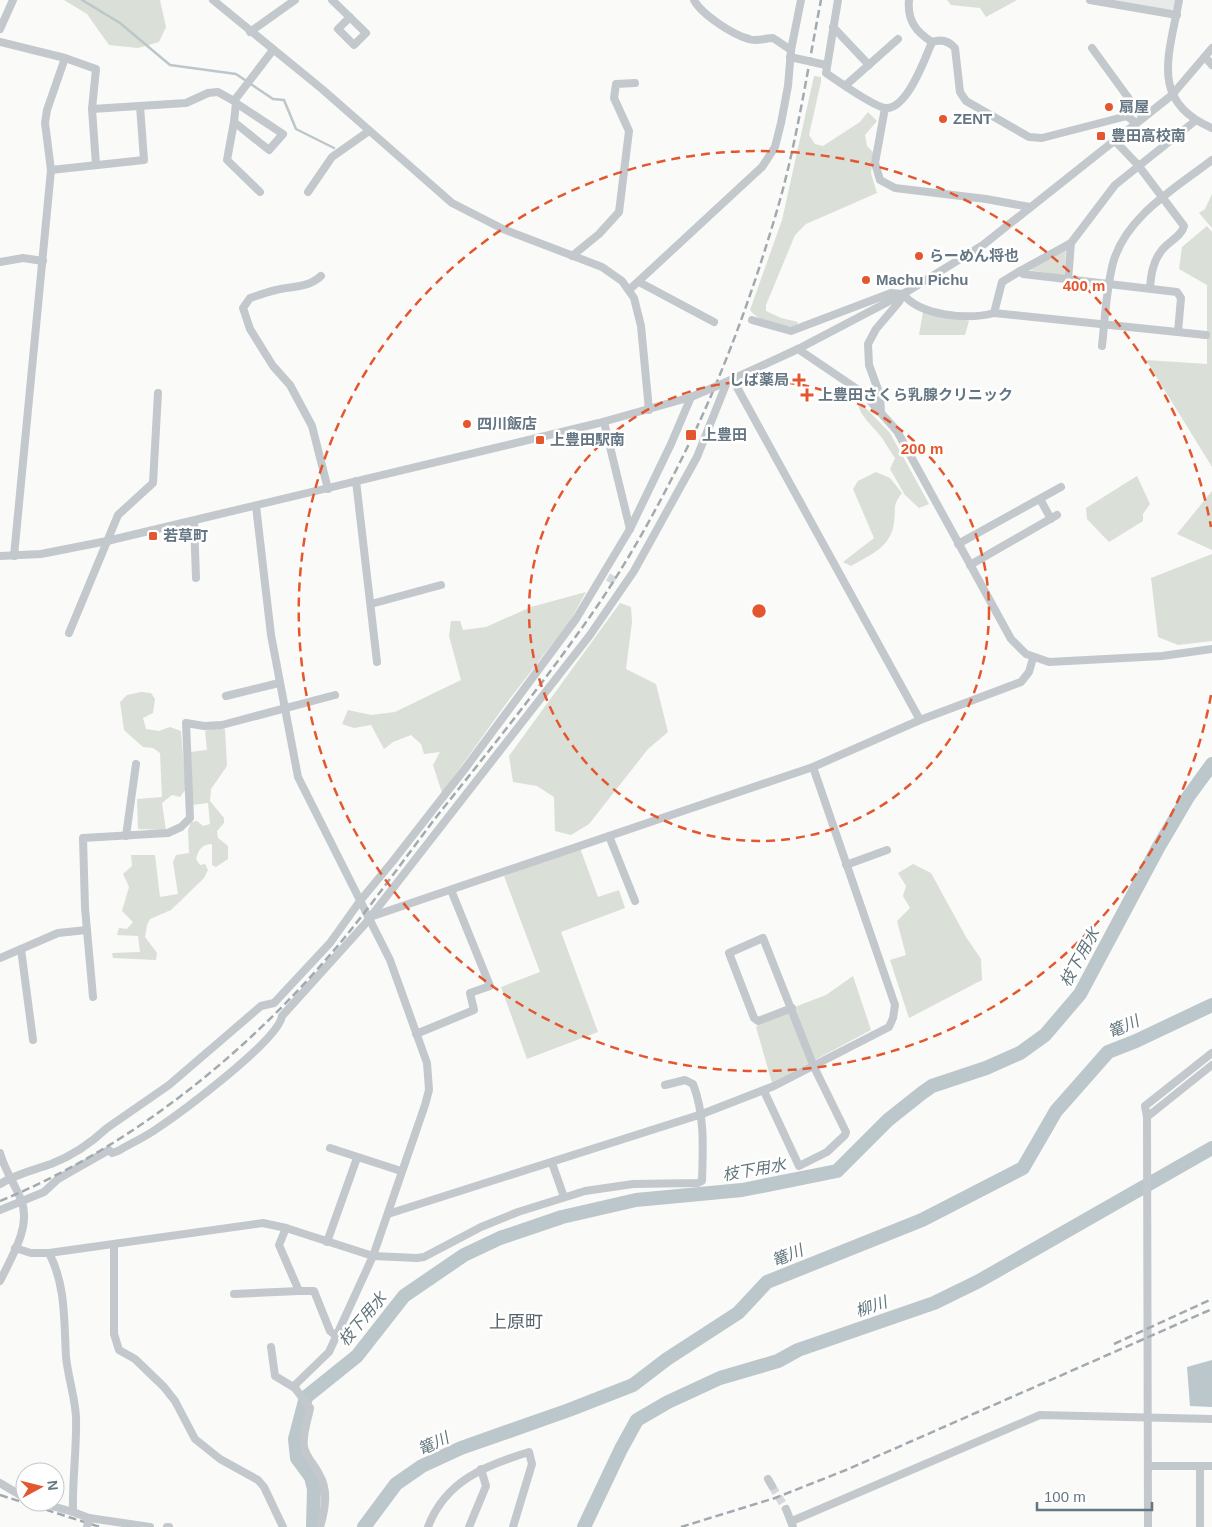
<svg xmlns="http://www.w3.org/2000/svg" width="1212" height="1527" viewBox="0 0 1212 1527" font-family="Arial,'Noto Sans JP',sans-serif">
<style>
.built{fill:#e8e9e9}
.green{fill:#dadfd7}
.water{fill:#bbc7cb}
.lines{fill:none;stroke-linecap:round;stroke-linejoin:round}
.stream{stroke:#bbc7cb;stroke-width:2.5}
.river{stroke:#bbc7cb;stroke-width:14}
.minor-tunnel{stroke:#d5d9db;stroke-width:8;stroke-dasharray:8 4;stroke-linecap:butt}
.minor{stroke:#c3c8cc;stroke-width:8}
.rail{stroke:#a2aab0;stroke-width:2.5;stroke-dasharray:8 4;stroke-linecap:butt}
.minor-bridge{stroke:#c3c8cc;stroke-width:8}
.ring{fill:none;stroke:#e4572e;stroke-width:2.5;stroke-dasharray:9 6}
.poi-dot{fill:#e4572e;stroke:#fff;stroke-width:2}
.labels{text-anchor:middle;stroke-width:5;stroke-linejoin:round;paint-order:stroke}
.poi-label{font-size:15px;font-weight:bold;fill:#657683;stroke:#fff;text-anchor:start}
.water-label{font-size:16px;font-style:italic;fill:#60757c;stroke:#fff}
.quarter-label{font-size:18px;fill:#57646e;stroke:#fff}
.centre{fill:#e4572e;stroke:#fff;stroke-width:2.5}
.ring-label{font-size:15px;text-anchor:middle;font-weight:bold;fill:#e4572e;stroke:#fff;stroke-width:5;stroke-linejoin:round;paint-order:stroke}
</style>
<rect width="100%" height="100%" fill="#fafaf8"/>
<path class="built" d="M1108,0H1176L1175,7L1170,11Z"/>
<g class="green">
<path d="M64,0H160L166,27L159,42L138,48L109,45L87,14Z"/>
<path d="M947,0H1017L986,17L980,8L951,5Z"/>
<path d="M814,76L821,77V82L809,135L815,144L823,146L860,122L868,112L877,121L865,135L867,146L873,152L871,173L877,193L806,224L795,235L766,305V311L781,318L798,322L796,327C780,327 759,322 750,310L782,220Z"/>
<path d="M1212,194V228L1199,213L1205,209Z"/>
<path d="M1207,226L1212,232V467L1146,360L1207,364V285L1179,269L1182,247Z"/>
<path d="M1066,249L1064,276L1030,270Z"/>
<path d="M923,312L969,321L965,335H919Z"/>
<path d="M857,399L890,433L929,504L919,508L905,495L890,469L895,458C890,451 886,444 882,438C872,424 859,417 857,399Z"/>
<path d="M876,472L890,478L902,493C892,506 896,508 894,523C891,547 870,555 851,566L843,562L874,538L853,489L858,481Z"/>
<path d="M1137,476L1150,504L1143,514V521L1109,542L1087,519L1086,508Z"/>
<path d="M1212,491V550L1177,534Z"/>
<path d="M1212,554V641L1178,645L1158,637L1151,578Z"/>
<path d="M586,592L570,621L508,701L442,793L433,765L440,752L424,754L421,744L411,735L393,742L384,749L371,725L354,728L342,724L348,710L371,715L395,712L461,680L449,636L451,621H460L463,630L486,627L531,607Z"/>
<path d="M620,603L631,607L632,622L626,669L656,684L668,732L648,749L589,824L571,835L555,831L554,797L537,786L513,782L509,756Z"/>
<path d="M141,692L151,693L155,699L153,713L143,718L146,729L159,731L170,727L181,731L186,789L180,797L172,795L162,803L166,830L138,829L137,799L162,797L160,753L153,748L143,747L124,730L120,702L127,695Z"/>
<path d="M209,729H225L227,766L211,789L210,801L224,818V823L217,831L218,838L228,846V859L216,867L212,865V844C201,845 199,849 196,859L200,865L205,864L208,870L204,878L171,910L150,919L147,925L145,937L157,953L156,960L113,958L112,953L140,952L138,936L117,935L119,928L127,929L133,922L122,911L129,887L123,874L132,866L131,855H155L160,897L178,894L173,862L176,855L189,853L188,830L191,822L197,821L203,826L210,824L208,803L192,805L190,752L207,750L205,731Z"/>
<path d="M580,848L598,897L619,890L625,908L561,932L598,1032L527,1059L501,987L540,972L504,876Z"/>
<path d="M913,864L931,873L966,937L981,959L982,980L909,1018L890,960L906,955L897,921L910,908L903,896L906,886L898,873Z"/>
<path d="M853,976L871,1030L772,1083L756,1027L766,1018L826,995Z"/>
</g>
<path class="water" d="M1212,1360V1407L1190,1406L1187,1367Z"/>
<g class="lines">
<path class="stream" d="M82,0L120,23L170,65L236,74L273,99L284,100L296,129L334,148"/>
<g class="river">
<path d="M313,1527L314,1489L311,1477L297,1458L295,1439L306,1397L357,1356L404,1296L464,1255L500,1238L562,1217L636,1200L742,1190L837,1171L888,1120L922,1093L932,1086L986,1068L1020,1053L1045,1035L1080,994L1158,848L1188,797L1212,764"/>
<path d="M364,1527L396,1484L422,1466L461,1448L569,1410L633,1385L667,1359L738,1313L767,1282L922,1220L1023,1168L1056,1111L1108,1052L1136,1041L1212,1005"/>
<path d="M584,1527L621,1449L637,1420L668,1402L720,1378L778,1361L798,1350L934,1303L979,1281L1212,1148"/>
</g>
<g class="minor-tunnel">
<path d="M608,577L617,582"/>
<path d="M772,1486L786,1509"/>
</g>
<g class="minor">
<path d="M213,0L322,89L452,203L503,229L602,267L622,281L634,298L641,326L649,410"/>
<path d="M332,0L366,33L354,45L338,29L350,17"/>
<path d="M694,0C701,14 733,35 749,39C755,42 766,38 773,38L791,50"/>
<path d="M838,0L826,73C836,80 876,108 886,108C907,109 925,59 932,42C941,39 949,41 955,48L960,92L966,101L1029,137L1042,138L1127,116L1136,123"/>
<path d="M909,0C907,20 916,32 932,42"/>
<path d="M1090,0L1177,15"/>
<path d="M1179,0C1170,53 1148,101 1212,128"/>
<path d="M833,27L869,65"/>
<path d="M0,29L13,0"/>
<path d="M250,32L295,0"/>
<path d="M0,42L65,58L96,69L92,109L186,103L208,93L218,92L234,101"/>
<path d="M1092,48L1143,118"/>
<path d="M1205,57L1212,65"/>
<path d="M846,85L898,39"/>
<path d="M236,103L234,122L269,150L283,134L236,103L234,101L273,50"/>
<path d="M885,108L875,163L880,180L895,188L986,199L1030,207"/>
<path d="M92,109L96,165"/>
<path d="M234,122L227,160L260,192"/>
<path d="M1115,141L1138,165L1184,226C1182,236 1168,242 1162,250C1153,261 1151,274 1150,288"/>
<path d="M51,170L144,160L140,106"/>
<path d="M308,192L332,157L369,131"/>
<path d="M572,256L599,234L619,212L629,131L614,98L616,84L635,83"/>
<path d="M0,262L23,258L43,261"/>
<path d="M1020,271L1071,243"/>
<path d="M321,276C308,288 293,286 276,290C267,292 259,295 250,298L243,308L250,329L273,366L290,385L312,426L328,489"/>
<path d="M1068,280L1071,243L1115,185L1195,121"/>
<path d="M639,282L714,322"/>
<path d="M629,290L762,167L775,147L781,123L788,86L791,50L801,0"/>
<path d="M994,313L1002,282L1020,271L1023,274L1177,292L1181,298L1178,332"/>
<path d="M752,320L791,331L891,293L903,294C920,316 968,320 994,313L1206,335"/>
<path d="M1102,346C1105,319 1106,290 1113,263C1126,216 1176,188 1212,160"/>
<path d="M798,349L863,393L897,431L1011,639L1026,654L1049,662L1162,656L1212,649"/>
<path d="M733,380L920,720"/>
<path d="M724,383L798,349L903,294L983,245L1172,95L1212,48"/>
<path d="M881,412L880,395L869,365L868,344L876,329L899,302L903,294"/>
<path d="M604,422L630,529"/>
<path d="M356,481L377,662"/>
<path d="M1040,499L1051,519"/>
<path d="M256,506L271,635L298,777L390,960L427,1063L429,1090L425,1105L373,1256L329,1352L296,1384L295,1388L310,1408C308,1420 302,1434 304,1447C306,1457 314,1464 319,1474C329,1490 325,1510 320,1527"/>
<path d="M194,521L196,578"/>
<path d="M958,544L1061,487"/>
<path d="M0,556L41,554L107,541L599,423L691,397"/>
<path d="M14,556L51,170L45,123L47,110L65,58"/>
<path d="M970,565L1057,515"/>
<path d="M371,604L441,585"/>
<path d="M69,633L118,515L153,483L158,393"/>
<path d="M226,696L279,683"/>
<path d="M126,836L136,764"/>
<path d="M609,836L635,901"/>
<path d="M846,865L887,850"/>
<path d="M370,917L813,767L920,720L1021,682L1029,672L1033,658"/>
<path d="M21,949L33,1040"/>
<path d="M0,958L58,933L87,930"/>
<path d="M93,997L85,908L83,838L168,833L181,827L190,818L186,723L204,726L222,725L335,695"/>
<path d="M416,1034L474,1010L470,993L490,986L451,890"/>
<path d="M764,1091L799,1166L827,1152L845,1135L846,1132L814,1067L763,938L729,953L754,1018L758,1021L792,1008"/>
<path d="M1147,1117L1212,1065"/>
<path d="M330,1148L401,1171"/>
<path d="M0,1153C4,1169 15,1184 21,1200C32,1226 11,1258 0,1281"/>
<path d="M552,1163L564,1197"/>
<path d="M0,1184C16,1174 34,1170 51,1164C72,1156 92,1142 107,1128L169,1085L261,1006L274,1003L330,943L360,901L393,861L464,770L576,619L630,529L671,444L691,397"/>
<path d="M0,1210L44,1192L58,1179L109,1150L112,1153L118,1151C130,1144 143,1138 155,1130C179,1114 278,1041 282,1016L365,924L590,635L634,571L697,457L727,382"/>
<path d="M388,1214L702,1114L774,1086L889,1027L893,1018L895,1005L813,767"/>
<path d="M286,1228L279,1245L299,1291H314L330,1331L336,1336"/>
<path d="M327,1242L357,1158"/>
<path d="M114,1244V1334L119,1350L135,1359L164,1387L175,1401L195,1439L220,1459L258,1480L264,1487L283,1527"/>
<path d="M15,1248L31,1253H49C66,1285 64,1322 66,1357C68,1377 75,1397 76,1417C77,1448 72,1481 73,1512L89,1518L150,1527"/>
<path d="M49,1253L263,1223L286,1228L373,1256L417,1258L424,1257L481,1227L518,1212L585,1191L633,1184L698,1183L702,1181C703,1148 705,1115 693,1084L685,1080L665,1085"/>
<path d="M234,1294L299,1291"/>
<path d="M271,1347L275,1376L295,1388"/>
<path d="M1148,1466H1212"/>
<path d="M768,1479L772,1486"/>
<path d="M0,1483L25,1498"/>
<path d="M38,1502L73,1512"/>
<path d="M786,1509L793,1527"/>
<path d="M792,1521L1040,1415L1212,1419"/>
<path d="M167,1527H169"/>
<path d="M428,1527C445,1481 486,1465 529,1452L532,1464L513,1527"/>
<path d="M469,1527L486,1486L481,1469"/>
<path d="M1148,1527L1147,1117L1145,1106L1212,1053"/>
<path d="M1200,1527V1466"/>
</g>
<g class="rail">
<path d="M0,1201C132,1147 250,1051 341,942C374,902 405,858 437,816C489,751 541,686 589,618C632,557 672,482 703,414C734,345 759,273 780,200C798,135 808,67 821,0"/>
<path d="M1114,1344L1212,1299"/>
<path d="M0,1495L100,1527"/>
<path d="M681,1527L775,1498L846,1470L1212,1309"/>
</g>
<g class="minor-bridge">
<path d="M790,57L826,65"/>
<path d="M691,397L724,383"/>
<path d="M87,1527L89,1518"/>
</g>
</g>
<g class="ring">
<circle cx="759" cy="611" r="230"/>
<path d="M1211 695A460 460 0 1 1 1211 527"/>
</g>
<g class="poi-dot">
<circle cx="1109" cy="107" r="5"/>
<circle cx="943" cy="119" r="5"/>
<rect x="1096" y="131" width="10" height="10" rx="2.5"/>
<circle cx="919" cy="256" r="5"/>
<circle cx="866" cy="280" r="5"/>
<path d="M796.5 372.5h5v5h5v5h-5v5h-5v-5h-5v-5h5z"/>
<path d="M804.5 387.5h5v5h5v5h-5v5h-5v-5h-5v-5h5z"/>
<circle cx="467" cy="424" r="5"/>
<rect x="685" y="429" width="12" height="12" rx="2.5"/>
<rect x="535" y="435" width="10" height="10" rx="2.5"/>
<rect x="148" y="531" width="10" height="10" rx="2.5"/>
</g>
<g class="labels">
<g class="poi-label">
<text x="1119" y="112">扇屋</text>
<text x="953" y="124">ZENT</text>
<text x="1111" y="141">豊田高校南</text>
<text x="929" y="261">らーめん将也</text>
<text x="876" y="285">Machu Pichu</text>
<text x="789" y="385" text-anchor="end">しば薬局</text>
<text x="818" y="400">上豊田さくら乳腺クリニック</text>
<text x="477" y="429">四川飯店</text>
<text x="702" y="440">上豊田</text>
<text x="550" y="445">上豊田駅南</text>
<text x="163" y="541">若草町</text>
</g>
<g class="water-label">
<text transform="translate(1079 957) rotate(-61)" y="6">枝下用水</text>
<text transform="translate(1123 1026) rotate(-24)" y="6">篭川</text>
<text transform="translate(754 1169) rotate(-10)" y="6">枝下用水</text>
<text transform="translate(787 1255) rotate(-22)" y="6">篭川</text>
<text transform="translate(871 1306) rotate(-19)" y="6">柳川</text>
<text transform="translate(362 1319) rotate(-50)" y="6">枝下用水</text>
<text transform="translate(433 1443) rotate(-25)" y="6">篭川</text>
</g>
<g class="quarter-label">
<text x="516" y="1328">上原町</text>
</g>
</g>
<circle cx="759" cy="611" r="8" class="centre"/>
<g class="ring-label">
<text x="1084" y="291">400 m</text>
<text x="922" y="454">200 m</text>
</g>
<g transform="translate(40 1487) rotate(83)"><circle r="24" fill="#ffffff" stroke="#c1c8cd"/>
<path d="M0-4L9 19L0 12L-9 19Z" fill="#e4572e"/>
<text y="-8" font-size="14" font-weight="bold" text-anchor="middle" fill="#657683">N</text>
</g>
<path d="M1037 1502v8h115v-8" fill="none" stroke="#657683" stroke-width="2.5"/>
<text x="1044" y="1502" font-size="15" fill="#657683" stroke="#ffffff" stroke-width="4" paint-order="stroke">100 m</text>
</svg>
